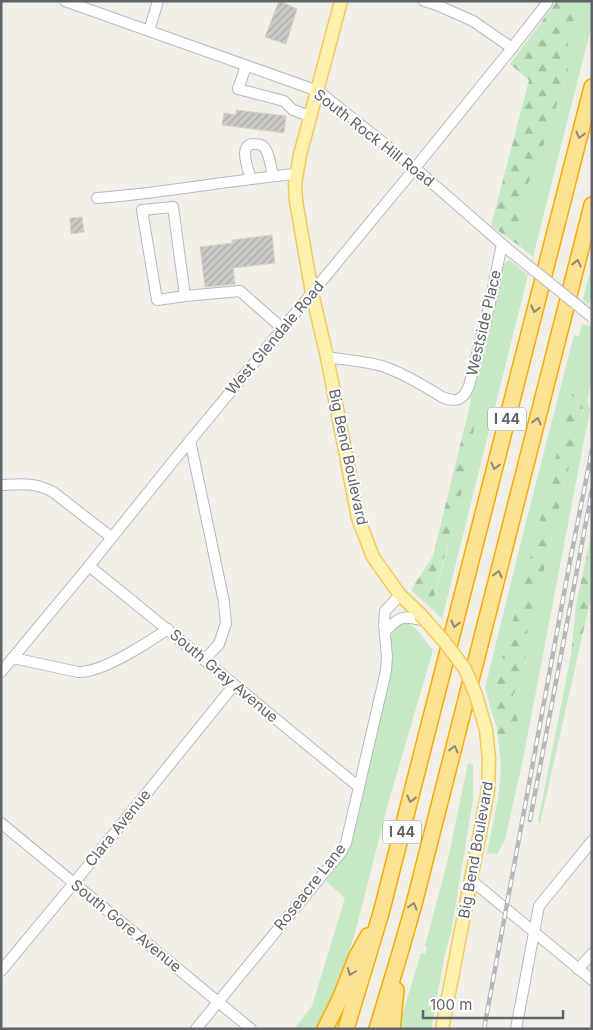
<svg xmlns="http://www.w3.org/2000/svg" width="593" height="1030" viewBox="0 0 593 1030" font-family="Inter,sans-serif">
<style>
.grass{fill:#c5e8c5}
.forest{fill:url(#forest-firs)}
.building{fill:url(#building-hatch);stroke:#d6d1c6}
.lines{fill:none;stroke-linecap:round;stroke-linejoin:round}
.minor-casing{stroke:#b5b8bc;stroke-width:12}
.major-casing{stroke:#f2c960;stroke-width:15}
.highway-casing{stroke:#f9ab00;stroke-width:18}
.minor{stroke:#fff;stroke-width:10}
.major{stroke:#fff2af;stroke-width:12}
.highway{stroke:#fde293;stroke-width:15}
.rail-casing{stroke:#b6b7b8;stroke-width:4.5}
.rail{stroke:#fff;stroke-width:2.5;stroke-dasharray:8;stroke-linecap:butt}
.minor-bridge-casing{stroke:#b5b8bc;stroke-width:12;stroke-linecap:butt}
.major-bridge-casing{stroke:#f2c960;stroke-width:15;stroke-linecap:butt}
.minor-bridge{stroke:#fff;stroke-width:10}
.major-bridge{stroke:#fff2af;stroke-width:12}
.oneway{stroke:#8e8975}
.labels{text-anchor:middle;stroke-width:4;stroke-linejoin:round;paint-order:stroke}
.shield{fill:#fff;stroke:#8f9295;stroke-width:1}
.shield-label{font-size:14px;font-weight:bold;fill:#5f6368}
.street-label{font-size:15px;fill:#5f6368;stroke:#fff}
</style>
<defs>
<pattern id="forest-firs" width="22" height="20" patternUnits="userSpaceOnUse" patternTransform="scale(1.25)"><rect width="22" height="20" fill="#c5e8c5"/><path d="M5 1l3.5 6h-7zM16 11l3.5 6h-7z" fill="#a3c0a4"/></pattern>
<pattern id="building-hatch" width="6" height="6" patternUnits="userSpaceOnUse" patternTransform="scale(1.25)"><rect width="6" height="6" fill="#cccac5"/><path d="M-1 1l2-2M0 6l6-6M5 7l2-2" fill="none" stroke="#a9a8a4"/></pattern>
</defs>
<rect width="100%" height="100%" fill="#f1efe8"/>
<g class="grass">
<path d="M582,1H592V24L533,257L521,247L527,216L516,209L541,153L568,70V36Z"/>
<path d="M508,260L511,261L528,275L442,619L431,608L446,554L477,411L469,409L471,400L469,396L477,372L504,265Z"/>
<path d="M592,264V294L589,305L583,299Z"/>
<path d="M582,324L592,327V373L587,402L590,409L523,759L505,840L497,854L487,853C493,819 505,782 499,747H509L514,704L513,695L525,673L528,621L540,586L583,409L573,395L530,559L502,659L491,711L485,688L525,526L574,335L579,337Z"/>
<path d="M403,622C416,624 424,640 433,650L388,804L356,929L335,997L320,1029H294L312,1006L345,898L326,881C337,866 348,853 354,834L389,679L392,657L390,645L393,628Z"/>
<path d="M571,655L577,659L540,824L538,821Z"/>
<path d="M468,763L473,764V799L451,933L445,954L431,1029H398L421,953L425,954L427,948L425,946L448,859Z"/>
</g>
<g class="forest">
<path d="M557,1H582L568,36V70L541,153L517,209L527,216L521,247L491,226L529,80L510,64Z"/>
<path d="M572,394L580,397L583,409L540,586L528,621L525,673L513,695L514,704L520,731L509,747H499L497,728L491,711L502,659L530,559Z"/>
<path d="M469,409L477,411L465,479L431,608L411,590L433,556Z"/>
<path d="M592,530V593L577,659L571,655L576,605Z"/>
</g>
<g class="building">
<path d="M279,1L297,9L286,44L265,37Z"/>
<path d="M236,110L286,116L284,133L222,125L224,113L236,115Z"/>
<path d="M82,217L84,232L71,234L70,218Z"/>
<path d="M272,235L275,263L233,268L235,284L205,287L200,247L233,243L232,240Z"/>
</g>
<g class="lines">
<g class="minor-casing">
<g id="minor">
<path d="M65,1L318,91L415,168L510,251"/>
<path d="M424,1L437,5L473,21L512,48"/>
<path d="M149,31L158,1"/>
<path d="M246,66L238,89L284,101L293,110L310,116"/>
<path d="M251,179C248,169 237,142 256,144C260,144 264,146 266,150C270,157 271,168 273,176"/>
<path d="M97,198C164,193 230,180 296,174"/>
<path d="M185,296L157,300L142,210L173,207L185,296L240,291L283,329"/>
<path d="M327,357C345,360 364,361 382,366C403,373 423,385 442,397C457,403 463,400 469,386L490,303L502,244"/>
<path d="M190,440L224,602L226,623L219,644L204,660"/>
<path d="M1,485C22,484 34,482 53,492L111,537"/>
<path d="M89,566C180,639 269,714 359,787"/>
<path d="M385,632C401,614 403,616 426,621"/>
<path d="M13,658L78,672C102,673 147,643 168,629"/>
<path d="M1,672L89,566L175,459L415,168L512,48L547,3"/>
<path d="M1,823L251,1029"/>
<path d="M471,880L592,980"/>
<path d="M578,969L592,954"/>
<path d="M1,971L74,883L234,685"/>
<path d="M196,1029L342,851L346,843L386,671L387,657L384,625L385,611L400,595"/>
<path d="M516,1029L539,906L592,841"/>
</g>
</g>
<g class="major-casing">
<g id="major">
<path d="M341,1L300,155L295,184L296,201L312,293L327,357L358,518L373,557L400,595L420,614"/>
<path d="M442,1029L488,791L489,759"/>
</g>
</g>
<g class="highway-casing">
<g id="highway">
<path d="M325,1029L340,999L357,956L368,936"/>
<path d="M346,1029L381,913L592,87"/>
<path d="M377,1029L400,953L414,904L592,205"/>
<path d="M392,1029L396,990"/>
</g>
</g>
<use href="#minor" class="minor"/>
<use href="#major" class="major"/>
<use href="#highway" class="highway"/>
<g class="rail-casing">
<g id="rail">
<path d="M530,820L592,490"/>
<path d="M484,1029L570,561L592,450"/>
</g>
</g>
<use href="#rail" class="rail"/>
<g class="minor-bridge-casing">
<path id="minor-bridge" d="M510,251L592,317"/>
</g>
<g class="major-bridge-casing">
<path id="major-bridge" d="M420,614L444,641L465,669L476,695L486,730L489,759"/>
</g>
<use href="#minor-bridge" class="minor-bridge"/>
<use href="#major-bridge" class="major-bridge"/>
</g>
<defs><path id="oneway-chevron" d="M-2-3.5L2.5 0L-2 3.5" fill="none" stroke-width="1.6" stroke-linecap="round" stroke-linejoin="round" transform="scale(1.25)"/></defs>
<g class="oneway">
<use href="#oneway-chevron" transform="translate(580 135) rotate(104)"/>
<use href="#oneway-chevron" transform="translate(577 263) rotate(-76)"/>
<use href="#oneway-chevron" transform="translate(535 309) rotate(104)"/>
<use href="#oneway-chevron" transform="translate(537 421) rotate(-76)"/>
<use href="#oneway-chevron" transform="translate(495 466) rotate(104)"/>
<use href="#oneway-chevron" transform="translate(498 574) rotate(-76)"/>
<use href="#oneway-chevron" transform="translate(455 624) rotate(104)"/>
<use href="#oneway-chevron" transform="translate(454 749) rotate(-76)"/>
<use href="#oneway-chevron" transform="translate(411 799) rotate(104)"/>
<use href="#oneway-chevron" transform="translate(413 906) rotate(-75)"/>
<use href="#oneway-chevron" transform="translate(351 972) rotate(111)"/>
</g>
<g class="labels">
<g class="shield">
<rect x="488" y="407.5" width="38" height="23" rx="4"/>
<rect x="383" y="820.5" width="38" height="23" rx="4"/>
</g>
<g class="shield-label">
<text x="507" y="424">I 44</text>
<text x="402" y="837">I 44</text>
</g>
<g class="street-label">
<text transform="translate(374 138) rotate(38)" y="5">South Rock Hill Road</text>
<text transform="translate(484 323) rotate(-77)" y="5">Westside Place</text>
<text transform="translate(275 338) rotate(-50)" y="5">West Glendale Road</text>
<text transform="translate(348 457) rotate(78)" y="5">Big Bend Boulevard</text>
<text transform="translate(224 676) rotate(40)" y="5">South Gray Avenue</text>
<text transform="translate(118 828) rotate(-51)" y="5">Clara Avenue</text>
<text transform="translate(476 850) rotate(-80)" y="5">Big Bend Boulevard</text>
<text transform="translate(310 887) rotate(-52)" y="5">Roseacre Lane</text>
<text transform="translate(126 926) rotate(39)" y="5">South Gore Avenue</text>
</g>
</g>
<rect width="593" height="1030" fill="none" stroke="#5f6368" stroke-width="5"/>
<path d="M423 1010v8h140v-8" fill="none" stroke="#5f6368" stroke-width="2.5"/>
<text x="430" y="1010" font-size="15" fill="#5f6368" stroke="#ffffff" stroke-width="4" paint-order="stroke">100 m</text>
</svg>
